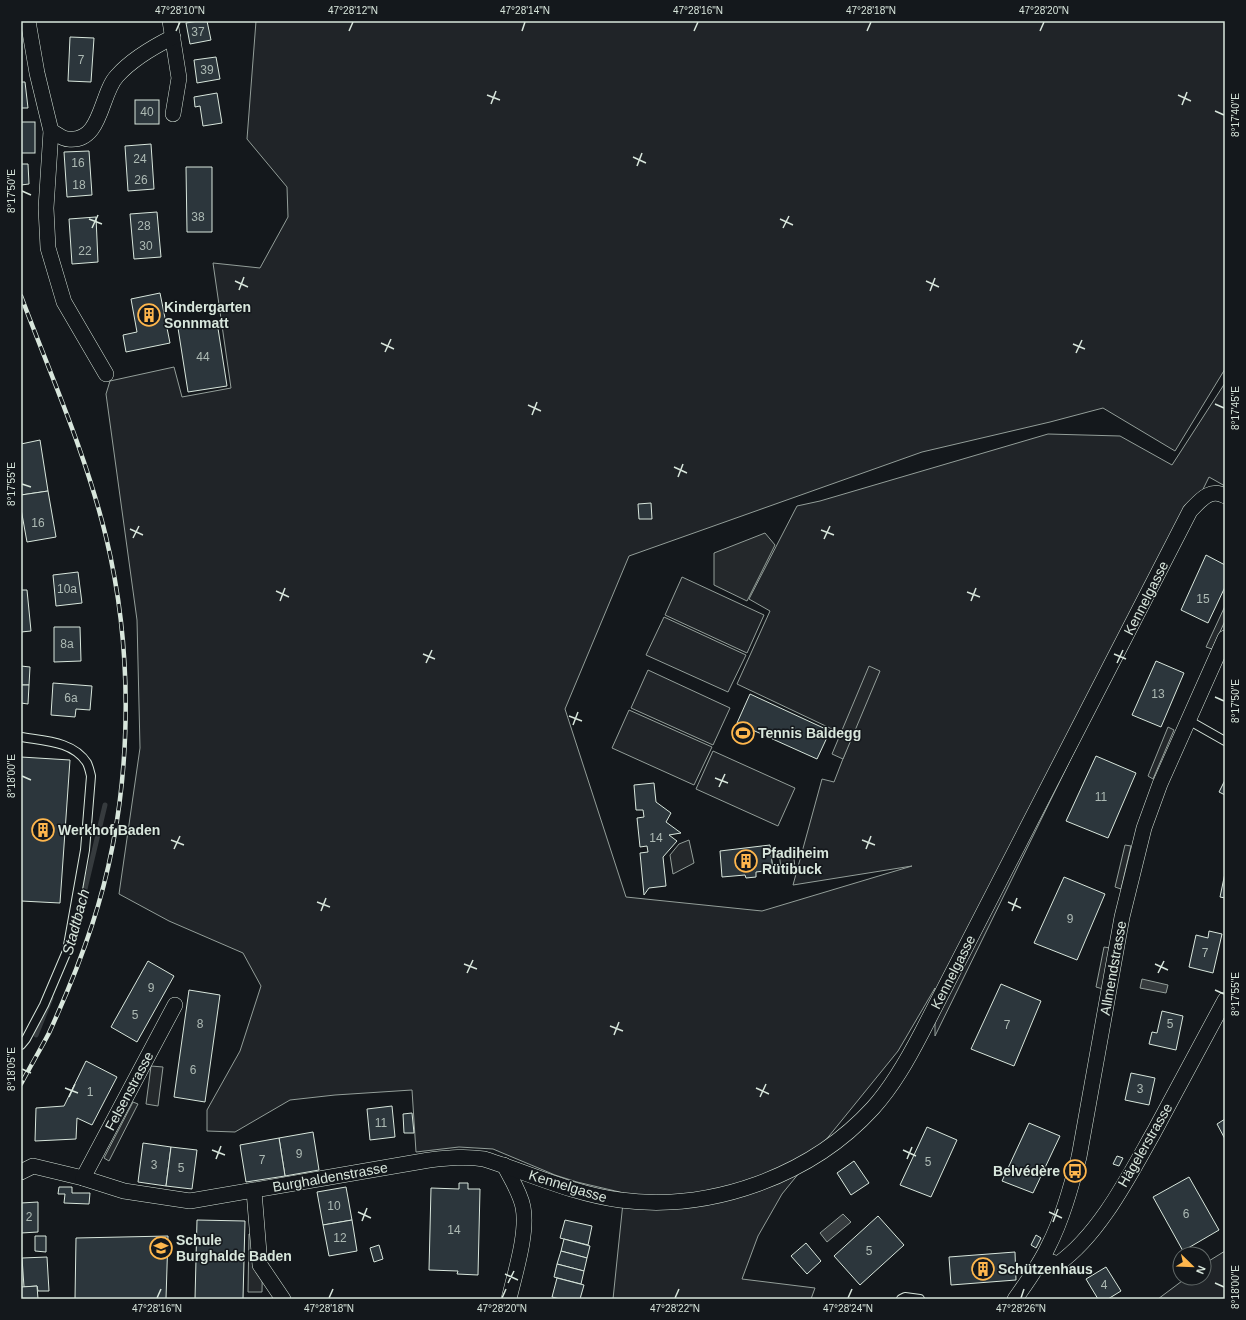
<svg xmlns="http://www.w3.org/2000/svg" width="1246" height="1320" viewBox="0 0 1246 1320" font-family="Arial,sans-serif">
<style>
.green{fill:#202428;stroke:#939e99}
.parking{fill:#24282b;stroke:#939e99}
.water{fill:#363b3e;stroke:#939e99}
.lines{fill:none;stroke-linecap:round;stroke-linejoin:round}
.stream{stroke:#363b3e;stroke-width:5}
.building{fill:#2c363c;stroke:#d8e6dc}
.service-casing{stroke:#d8e6dc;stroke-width:10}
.minor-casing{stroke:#d8e6dc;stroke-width:16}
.service{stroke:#14181c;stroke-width:8}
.minor{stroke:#14181c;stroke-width:15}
.rail-casing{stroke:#d8e6dc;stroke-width:4.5}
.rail{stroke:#14181c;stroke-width:3;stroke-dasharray:9;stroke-linecap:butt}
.ticks{fill:none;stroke:#d8e6dc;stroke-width:1.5}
.labels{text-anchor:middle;stroke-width:3;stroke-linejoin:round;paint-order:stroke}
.number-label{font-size:12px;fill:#adbab4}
.poi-label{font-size:14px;font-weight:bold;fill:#d8e6dc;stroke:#14181c;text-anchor:start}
.street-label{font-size:14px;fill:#d8e6dc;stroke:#14181c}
.water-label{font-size:15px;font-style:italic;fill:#d8e6dc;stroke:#14181c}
.neatline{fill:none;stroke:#d8e6dc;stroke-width:1.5}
.ticks-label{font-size:10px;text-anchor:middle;fill:#d8e6dc}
</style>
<rect width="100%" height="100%" fill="#14181c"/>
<g class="green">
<path d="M256,21H1225V369L1175,451L1103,408L1050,422L922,452L629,556L565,709L626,897L762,911L912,866L793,885L822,779L834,782L851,738L737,684L770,611L749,599L797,506L820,501L1048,434L1120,436L1172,465L1225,383V486L1209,477L935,1036V988L898,1051L782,1194L758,1236L742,1279L815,1288L811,1299H613L624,1193L577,1182L555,1175L493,1149L459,1147L416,1152L412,1090L335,1095L290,1100L235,1132L207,1131V1110L240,1051L261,986L243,953L169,921L119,894L140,748L137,620L106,394L110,381L174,367L182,397L231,388L213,263L260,268L288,217L287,187L247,139Z"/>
<path d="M682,577L764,615L747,653L665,615Z"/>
<path d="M664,617L746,655L728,692L646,655Z"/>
<path d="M648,670L730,708L713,745L631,708Z"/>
<path d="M629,710L712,747L694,785L612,748Z"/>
<path d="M713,751L795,788L778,826L696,789Z"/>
<path d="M1225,1251V1299H1158L1186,1278H1204V1264Z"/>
</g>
<g class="parking">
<path d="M765,533L775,545L747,601L714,585V553Z"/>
<path d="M1225,606V621L1212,649L1206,647Z"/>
<path d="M869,666L880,671L843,759L832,754Z"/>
<path d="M1168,727L1174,730L1153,779L1148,776Z"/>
<path d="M689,840L694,863L673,874L670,855L679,844Z"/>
<path d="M1125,845L1131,846L1121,889L1115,887Z"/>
<path d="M793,850L795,868L781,869L779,852Z"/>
<path d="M1104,947L1110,948L1103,989L1096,987Z"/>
<path d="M151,1066L163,1067L158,1106L146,1104Z"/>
<path d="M133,1102L138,1104L109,1161L104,1158Z"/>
<path d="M249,1234H263L262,1292H248Z"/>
</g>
<g class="water">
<path d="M1142,979L1168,985L1166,993L1140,988Z"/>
<path d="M843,1214L851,1222L827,1242L820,1233Z"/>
</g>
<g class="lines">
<g class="stream">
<path d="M70,952L105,805"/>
<path d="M36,1035L51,998"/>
</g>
</g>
<g class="building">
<path d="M198,21H207L211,40L190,44L186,23Z"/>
<path d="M70,37L94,38L91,82L68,81Z"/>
<path d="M216,57L220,79L197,83L194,60Z"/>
<path d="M21,82H25L28,108H21Z"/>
<path d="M217,93L222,123L203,126L200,106L195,107L194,97Z"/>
<rect x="135" y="100" width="24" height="24"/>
<rect x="21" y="122" width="14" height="31"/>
<path d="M151,144L154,189L128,191L125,146Z"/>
<path d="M89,151L92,195L67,197L64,152Z"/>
<path d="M21,164H28L29,184L21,185Z"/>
<path d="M186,167H212V232H187Z"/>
<path d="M157,212L161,257L134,259L130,214Z"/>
<path d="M96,217L98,262L72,264L69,219Z"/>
<path d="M160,293L170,343L126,352L123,335L137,332L131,299Z"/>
<path d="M217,322L227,386L188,392L178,328Z"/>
<path d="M40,440L48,491L21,495V444Z"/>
<path d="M48,491L56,537L27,542L21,509V495Z"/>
<path d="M651,503L652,519H639L638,504Z"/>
<path d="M1206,555L1225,565V587L1208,623L1181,610Z"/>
<path d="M78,572L82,603L56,606L53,575Z"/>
<path d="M21,590H27L31,631L21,632Z"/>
<path d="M54,627H80L81,661L54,662Z"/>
<path d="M1156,661L1184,673L1161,727L1132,715Z"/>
<path d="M21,666L30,667L29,685H21Z"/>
<path d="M53,683L92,686L90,710L76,709L75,717L51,715Z"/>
<path d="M21,685H29L28,704L21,703Z"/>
<path d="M750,694L830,731L817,759L737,723Z"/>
<path d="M1096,756L1136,773L1108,838L1066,821Z"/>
<path d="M21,757L70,760L60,903L21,901Z"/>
<path d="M1225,780V795L1219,792Z"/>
<path d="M654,783L656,802L671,813L666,822L681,833L669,835L677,841L663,857L666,886L649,888L644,895L640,853L648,852L647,846L640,847L637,818L644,817L643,810H636L634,785Z"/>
<path d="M770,845L773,870L756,872V877L746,878L745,875L722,877L720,851Z"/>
<path d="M1225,873V898L1220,897Z"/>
<path d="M1064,877L1105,894L1077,960L1034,943Z"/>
<path d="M1209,931L1222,934L1213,973L1189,967L1196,935L1208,938Z"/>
<path d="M148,961L174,976L137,1042L111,1027Z"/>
<path d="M1001,984L1041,1001L1014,1066L971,1049Z"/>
<path d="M189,990L220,995L205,1102L174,1097Z"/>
<path d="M1162,1011L1183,1016L1176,1050L1149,1044L1152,1032L1157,1033Z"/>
<path d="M86,1061L117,1077L92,1125L77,1118L76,1139L35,1141L36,1108L64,1106Z"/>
<path d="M1131,1073L1155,1078L1149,1105L1125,1100Z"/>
<path d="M392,1106L395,1137L370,1140L367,1109Z"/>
<path d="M412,1113L414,1133H404L403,1114Z"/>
<path d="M1225,1119V1139L1217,1124Z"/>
<path d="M1029,1123L1060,1136L1033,1193L1002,1181Z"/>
<path d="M927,1127L957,1140L931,1197L900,1185Z"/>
<path d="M313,1132L319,1170L285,1176L279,1138Z"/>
<path d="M279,1138L285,1176L246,1182L240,1145Z"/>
<path d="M143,1143L171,1147L166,1186L138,1182Z"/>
<path d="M171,1147L197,1150L192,1189L166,1186Z"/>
<path d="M1117,1156L1123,1158L1119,1166L1113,1164Z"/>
<path d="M854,1161L869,1183L851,1195L837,1173Z"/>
<path d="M1189,1177L1219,1230L1183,1251L1153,1197Z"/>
<path d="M459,1183H468V1189H480L478,1275L457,1274L458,1271L429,1270L431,1188L459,1189Z"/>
<path d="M59,1187H72V1193H90L89,1204L64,1203L65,1194H58Z"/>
<path d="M346,1187L352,1220L323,1225L317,1192Z"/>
<path d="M38,1202V1232L21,1233V1203Z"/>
<path d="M878,1216L904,1245L860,1285L834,1256Z"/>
<path d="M197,1220L245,1221L243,1299H195Z"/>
<path d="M352,1220L357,1251L329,1256L323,1225Z"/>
<path d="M565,1220L592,1226L588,1245L560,1238Z"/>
<path d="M1036,1235L1041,1238L1036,1248L1031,1245Z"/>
<path d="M35,1236H46V1252L35,1251Z"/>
<path d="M168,1236L166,1299H75L76,1238Z"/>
<path d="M564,1239L590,1246L587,1258L561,1251Z"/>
<path d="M806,1243L821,1261L807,1274L791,1256Z"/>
<path d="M379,1245L383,1259L374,1262L370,1248Z"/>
<path d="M561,1251L587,1258L584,1271L557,1264Z"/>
<path d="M1015,1252L1016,1280L951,1285L949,1257Z"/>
<path d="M47,1257L49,1291H38L37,1286L24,1287L22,1258Z"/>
<path d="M557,1264L584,1271L581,1284L554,1277Z"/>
<path d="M1106,1267L1121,1291L1108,1299H1098L1086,1279Z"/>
<path d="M557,1278L584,1285L580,1299H560L552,1297Z"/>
<path d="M37,1286L38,1299H21V1287Z"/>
</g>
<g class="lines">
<g class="service-casing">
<g id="service">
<path d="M1188,720L1225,741"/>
<path d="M21,737C44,741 73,741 87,763C89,767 90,772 91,776L85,850L67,951L44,1005L26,1039L21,1045"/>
<path d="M901,1299L905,1297L920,1299"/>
</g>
</g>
<g class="minor-casing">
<g id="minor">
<path d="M28,21L37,73L51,131L46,208L48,248L64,302L106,374"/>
<path d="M170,21L179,78L173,114"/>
<path d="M51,131C56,133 62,139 68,139C102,143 100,94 117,76C132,59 153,47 173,37"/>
<path d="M504,1165C511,1179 520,1192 523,1207C528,1233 515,1273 509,1299"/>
<path d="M21,1172L33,1166L83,1178L124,1191L190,1201L429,1160C448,1158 465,1156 484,1159C529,1173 573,1194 620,1200C711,1212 811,1176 873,1108C893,1086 908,1059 922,1032L1190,511C1199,502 1210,487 1225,496"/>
<path d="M83,1178L175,1005"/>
<path d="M254,1191L260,1265L283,1299"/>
<path d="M1042,1259L1058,1264C1100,1234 1129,1176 1154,1132C1178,1088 1201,1044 1225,1000"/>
<path d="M1015,1299C1027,1282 1039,1266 1048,1247C1062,1220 1071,1187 1079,1157L1122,917L1144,828L1160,784L1225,638"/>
</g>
</g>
<use href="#service" class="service"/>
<use href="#minor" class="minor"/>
<g class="rail-casing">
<path id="rail" d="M21,296C51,376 86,454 106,537C136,661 132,804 92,925C80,962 65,998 49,1033C40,1050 30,1067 21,1084"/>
</g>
<use href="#rail" class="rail"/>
</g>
<path class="ticks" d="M176,31L180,22M349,31L353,22M522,31L525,22M694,31L698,22M867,31L871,22M1040,31L1044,22M487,95L500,100M1178,95L1191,101M491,104L496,91M1182,105L1187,92M1215,111L1224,115M633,157L646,163M637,166L642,153M22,191L31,195M89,219L102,224M780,219L793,225M92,228L98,215M783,228L789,216M235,281L248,287M926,281L939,287M239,290L244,277M930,291L935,278M381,343L394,349M1073,344L1085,349M385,352L391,339M1076,353L1082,340M1215,404L1224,408M528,405L541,411M532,415L537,402M674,467L687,473M678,477L683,464M22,484L31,487M130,529L143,535M821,530L834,535M133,538L139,526M824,539L830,526M276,591L289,597M967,592L980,597M280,601L285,588M971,601L976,588M423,654L435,659M1114,654L1126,659M426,663L432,650M1117,663L1123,650M1215,697L1224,701M569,716L582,721M573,725L578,712M22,776L31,780M715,778L728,783M719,787L725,774M171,840L184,845M862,840L875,845M174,849L180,836M866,849L871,836M317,902L330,907M1008,902L1021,908M321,911L326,898M1012,911L1017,898M464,964L477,969M1155,964L1168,970M467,973L473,960M1158,973L1164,961M1215,990L1224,994M610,1026L623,1031M614,1035L619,1022M22,1069L31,1073M65,1088L78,1093M756,1088L769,1094M69,1097L75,1084M760,1097L766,1084M212,1150L225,1155M903,1150L916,1156M216,1159L221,1146M907,1159L912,1147M358,1212L371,1218M1049,1212L1062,1218M362,1221L367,1208M1053,1222L1058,1209M505,1274L518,1280M508,1283L514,1271M1215,1283L1224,1287M157,1298L161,1289M329,1298L333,1289M502,1298L506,1289M675,1298L679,1289M848,1298L852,1289M1021,1298L1024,1289"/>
<defs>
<g id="building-ring" transform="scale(1.15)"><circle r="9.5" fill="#14181c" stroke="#ffb74d" stroke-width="1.5"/><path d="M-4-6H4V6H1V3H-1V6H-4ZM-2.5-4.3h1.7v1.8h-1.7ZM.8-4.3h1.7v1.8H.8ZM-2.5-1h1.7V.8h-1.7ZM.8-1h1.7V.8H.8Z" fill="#ffb74d"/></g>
<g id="stadium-ring" transform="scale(1.15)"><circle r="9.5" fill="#14181c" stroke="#ffb74d" stroke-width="1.5"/><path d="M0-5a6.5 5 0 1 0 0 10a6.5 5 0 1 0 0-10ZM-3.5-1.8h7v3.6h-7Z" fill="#ffb74d"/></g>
<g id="bus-ring" transform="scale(1.15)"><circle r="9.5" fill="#14181c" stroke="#ffb74d" stroke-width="1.5"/><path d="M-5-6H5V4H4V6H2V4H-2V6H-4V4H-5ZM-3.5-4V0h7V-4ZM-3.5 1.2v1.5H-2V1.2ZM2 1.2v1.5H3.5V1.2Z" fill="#ffb74d"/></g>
<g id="school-ring" transform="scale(1.15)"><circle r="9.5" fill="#14181c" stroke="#ffb74d" stroke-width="1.5"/><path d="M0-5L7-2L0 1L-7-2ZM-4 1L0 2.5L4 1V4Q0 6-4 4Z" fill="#ffb74d"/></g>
</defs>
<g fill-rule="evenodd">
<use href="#building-ring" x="149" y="315"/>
<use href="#stadium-ring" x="743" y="733"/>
<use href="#building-ring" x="43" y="830"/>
<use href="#building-ring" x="746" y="861"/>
<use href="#bus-ring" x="1075" y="1171"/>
<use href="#school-ring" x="161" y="1248"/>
<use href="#building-ring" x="983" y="1269"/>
</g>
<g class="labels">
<g class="number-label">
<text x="198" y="36">37</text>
<text x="81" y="64">7</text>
<text x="207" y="74">39</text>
<text x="147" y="116">40</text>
<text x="140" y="163">24</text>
<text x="78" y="167">16</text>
<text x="141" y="184">26</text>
<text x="79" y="189">18</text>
<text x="198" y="221">38</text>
<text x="144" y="230">28</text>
<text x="146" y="250">30</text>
<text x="85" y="255">22</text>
<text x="203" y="361">44</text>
<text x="38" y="527">16</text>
<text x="67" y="593">10a</text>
<text x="1203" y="603">15</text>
<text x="67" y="648">8a</text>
<text x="1158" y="698">13</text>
<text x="71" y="702">6a</text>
<text x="1101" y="801">11</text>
<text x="656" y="842">14</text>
<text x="1070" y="923">9</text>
<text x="1205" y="957">7</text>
<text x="151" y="992">9</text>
<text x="135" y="1019">5</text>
<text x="200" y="1028">8</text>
<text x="1170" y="1028">5</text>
<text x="1007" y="1029">7</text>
<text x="193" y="1074">6</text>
<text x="1140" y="1093">3</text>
<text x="90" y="1096">1</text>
<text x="381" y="1127">11</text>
<text x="299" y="1158">9</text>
<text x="262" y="1164">7</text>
<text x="928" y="1166">5</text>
<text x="154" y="1169">3</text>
<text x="181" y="1172">5</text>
<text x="334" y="1210">10</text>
<text x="1186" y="1218">6</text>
<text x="29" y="1221">2</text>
<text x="454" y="1234">14</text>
<text x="340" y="1242">12</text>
<text x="869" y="1255">5</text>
<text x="1104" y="1289">4</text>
</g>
<g class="poi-label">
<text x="164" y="312">Kindergarten<tspan x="164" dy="16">Sonnmatt</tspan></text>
<text x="758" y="738">Tennis Baldegg</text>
<text x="58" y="835">Werkhof Baden</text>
<text x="762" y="858">Pfadiheim<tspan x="762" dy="16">Rütibuck</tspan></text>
<text x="1060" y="1176" text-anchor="end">Belvédère</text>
<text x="176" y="1245">Schule<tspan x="176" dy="16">Burghalde Baden</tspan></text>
<text x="998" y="1274">Schützenhaus</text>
</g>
<g class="street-label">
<text transform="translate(1146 598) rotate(-63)" y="5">Kennelgasse</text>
<text transform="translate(1113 968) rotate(-80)" y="5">Allmendstrasse</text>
<text transform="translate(953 972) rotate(-63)" y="5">Kennelgasse</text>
<text transform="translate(129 1091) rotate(-62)" y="5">Felsenstrasse</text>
<text transform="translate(1145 1145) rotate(-60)" y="5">Hägelerstrasse</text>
<text transform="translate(330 1177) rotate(-10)" y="5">Burghaldenstrasse</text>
<text transform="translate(568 1186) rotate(17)" y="5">Kennelgasse</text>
</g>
<g class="water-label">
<text transform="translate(76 922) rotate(-75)" y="5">Stadtbach</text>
</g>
</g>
<rect width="1246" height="1320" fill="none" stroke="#14181c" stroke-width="44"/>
<g transform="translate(1192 1266) rotate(113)"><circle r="19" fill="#14181c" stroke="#626a69"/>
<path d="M0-3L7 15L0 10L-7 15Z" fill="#ffb74d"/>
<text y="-6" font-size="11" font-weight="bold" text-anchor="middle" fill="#d8e6dc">N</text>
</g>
<rect x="22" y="22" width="1202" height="1276" class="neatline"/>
<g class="ticks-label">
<text x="180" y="14">47°28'10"N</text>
<text x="353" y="14">47°28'12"N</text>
<text x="525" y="14">47°28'14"N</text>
<text x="698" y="14">47°28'16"N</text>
<text x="871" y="14">47°28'18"N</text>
<text x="1044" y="14">47°28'20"N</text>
<text transform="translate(1235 115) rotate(-90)" y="4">8°17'40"E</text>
<text transform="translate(11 191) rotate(-90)" y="4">8°17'50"E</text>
<text transform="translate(1235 408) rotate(-90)" y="4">8°17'45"E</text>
<text transform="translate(11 484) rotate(-90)" y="4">8°17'55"E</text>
<text transform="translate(1235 701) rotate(-90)" y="4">8°17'50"E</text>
<text transform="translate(11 776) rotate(-90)" y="4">8°18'00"E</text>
<text transform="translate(1235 994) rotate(-90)" y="4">8°17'55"E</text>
<text transform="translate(11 1069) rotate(-90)" y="4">8°18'05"E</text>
<text transform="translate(1235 1287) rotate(-90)" y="4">8°18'00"E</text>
<text x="157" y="1312">47°28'16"N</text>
<text x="329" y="1312">47°28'18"N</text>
<text x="502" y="1312">47°28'20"N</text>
<text x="675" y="1312">47°28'22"N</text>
<text x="848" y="1312">47°28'24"N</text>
<text x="1021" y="1312">47°28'26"N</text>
</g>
</svg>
